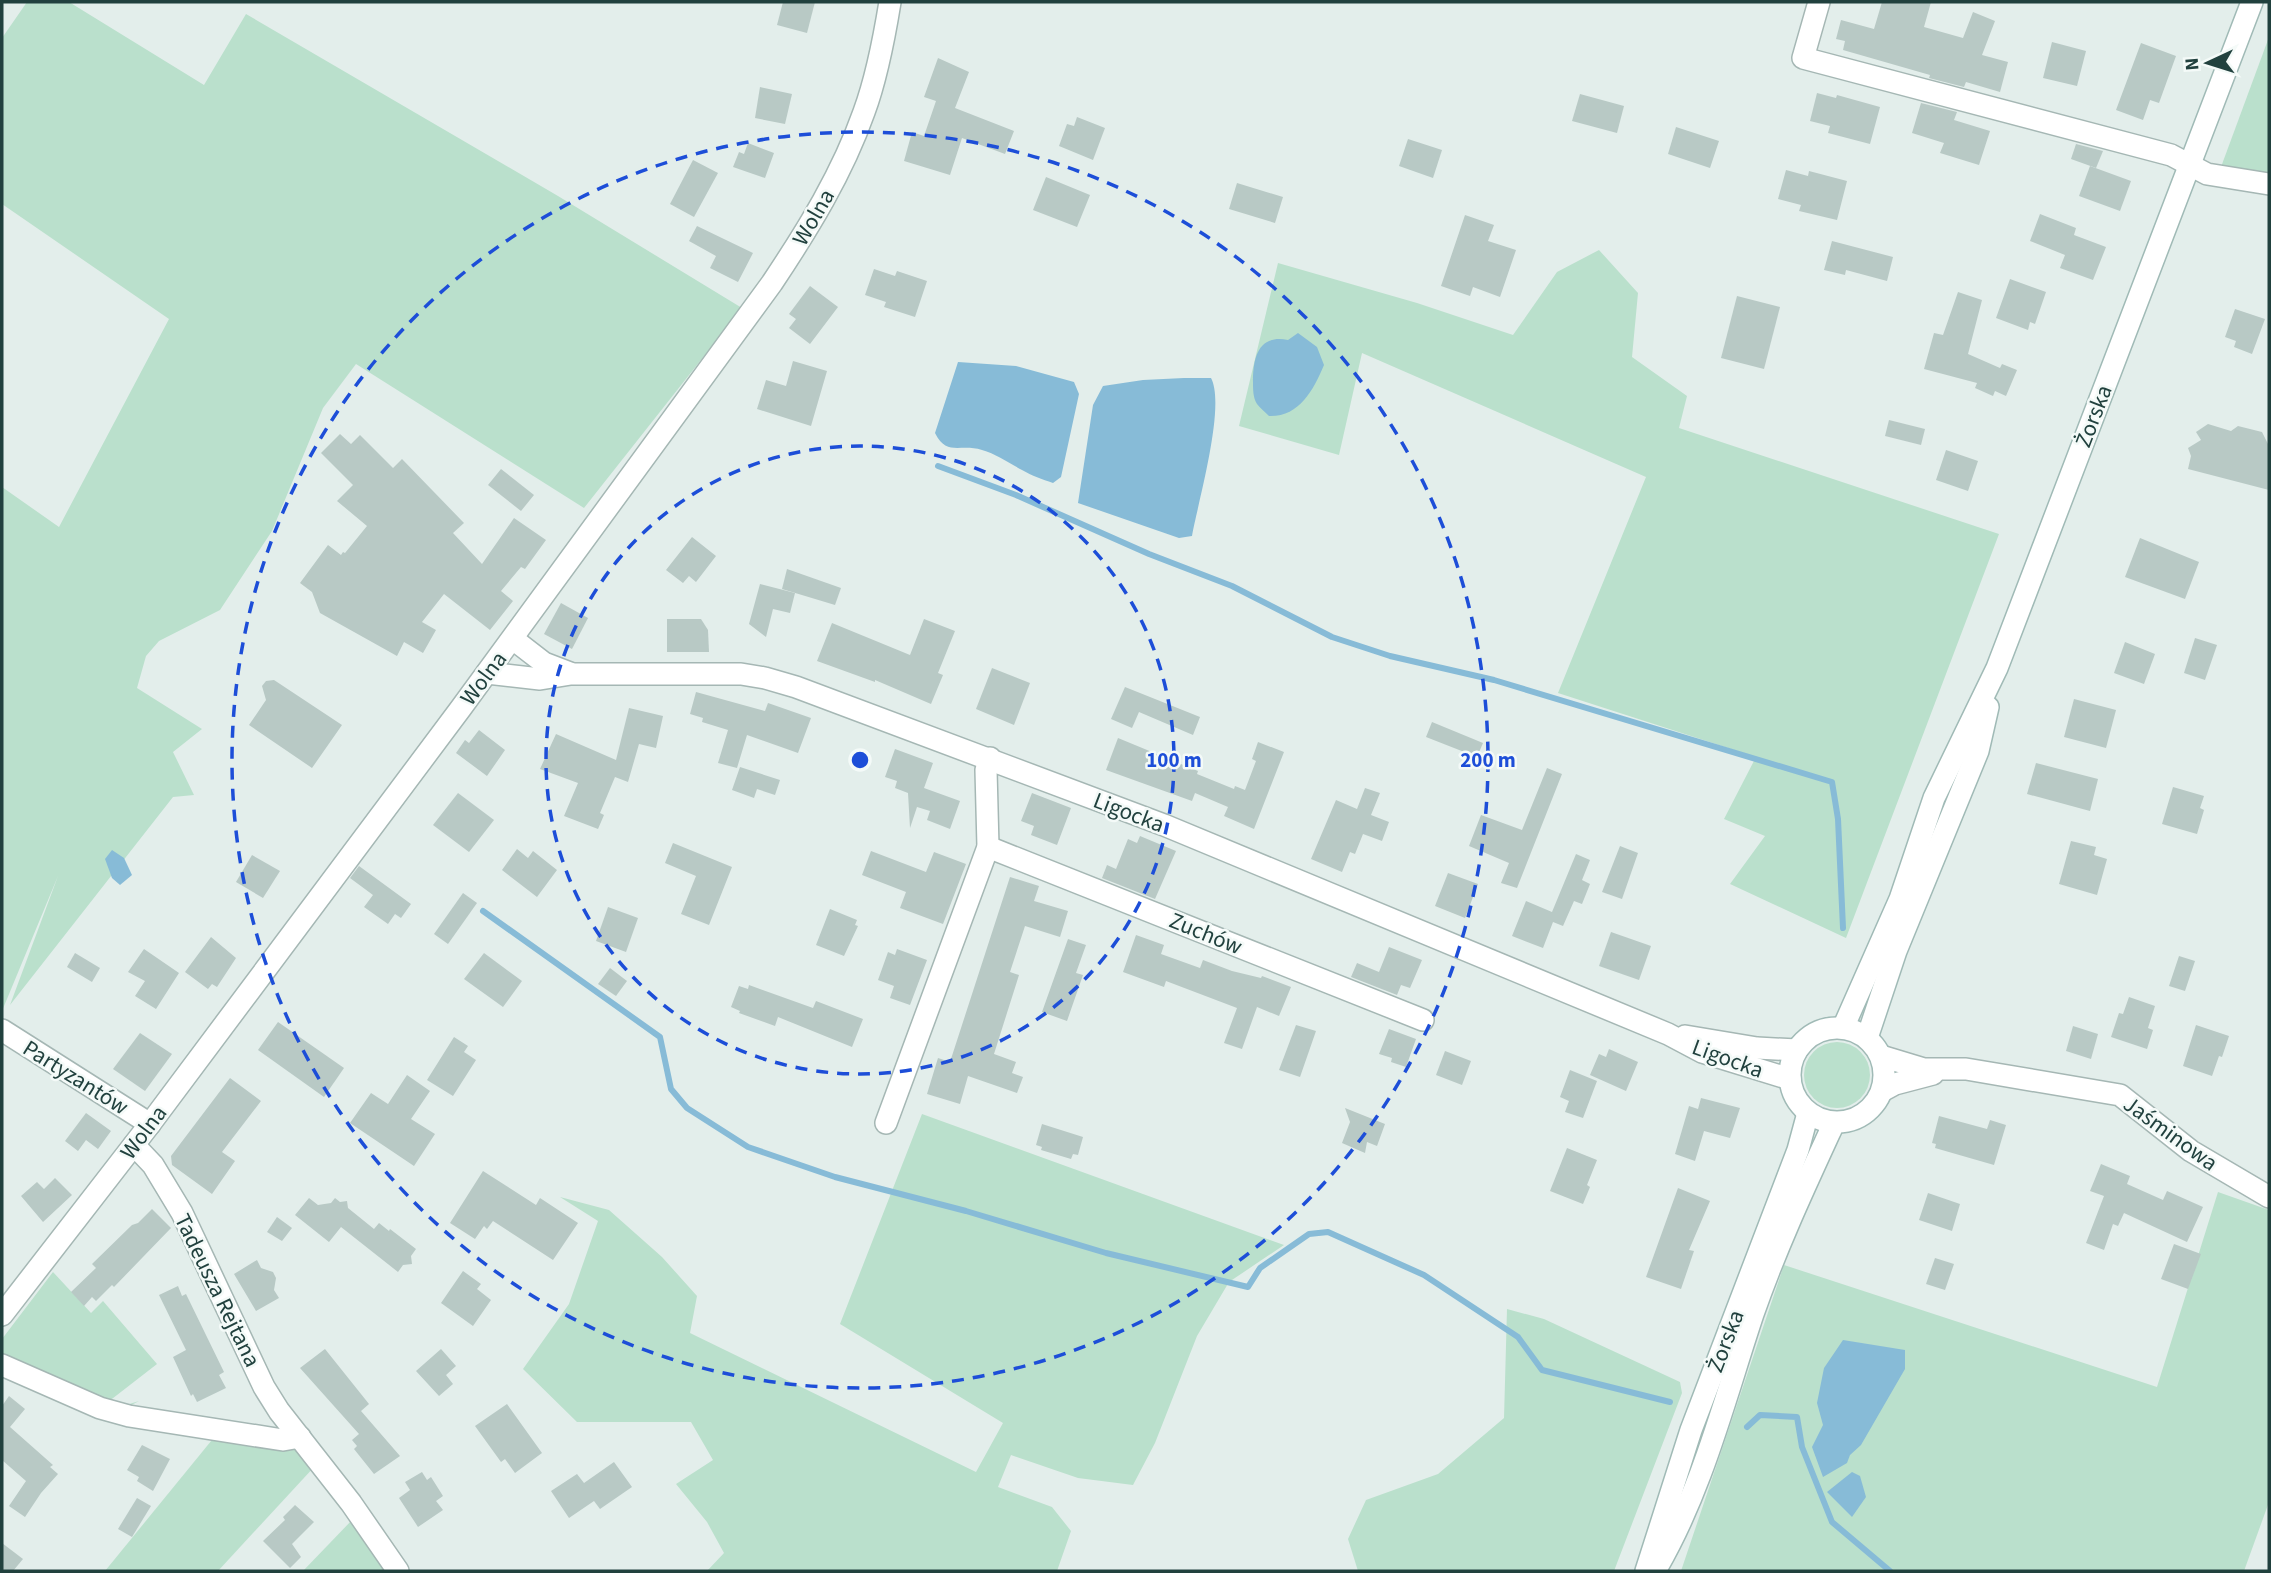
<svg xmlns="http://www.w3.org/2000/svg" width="2271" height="1573" viewBox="0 0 2271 1573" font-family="'Source Sans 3',sans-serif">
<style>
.green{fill:#bae0cc}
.water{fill:#87bbd7}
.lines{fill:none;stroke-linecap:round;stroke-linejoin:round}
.stream{stroke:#87bbd7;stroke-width:6}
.building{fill:#b8c9c5}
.street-casing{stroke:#a5b7b4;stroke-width:24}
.secondary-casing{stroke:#a0bab6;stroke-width:24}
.street{stroke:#fff;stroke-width:21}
.secondary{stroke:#fff;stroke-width:21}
.ring{fill:none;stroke:#1d4ed8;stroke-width:3.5;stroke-dasharray:12 9}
.labels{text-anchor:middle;stroke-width:5;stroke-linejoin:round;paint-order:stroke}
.street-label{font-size:23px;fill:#21413e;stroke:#f4faf8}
.centre{fill:#1d4ed8;stroke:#f4faf8;stroke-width:3.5}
.ring-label{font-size:21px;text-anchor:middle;font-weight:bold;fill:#1d4ed8;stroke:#f4faf8;stroke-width:5;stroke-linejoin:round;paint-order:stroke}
</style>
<rect width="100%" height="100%" fill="#e3eeeb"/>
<g class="green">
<path d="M27,2H69L204,85L246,14L558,196L742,308L584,508L356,364L323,408L272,531L220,610L159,641L146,656L137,688L202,729L173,752L194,795L173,797L10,1005L58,876L2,1011V487L59,527L169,319L2,204V38Z"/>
<path d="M2269,37V176L2221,167Z"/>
<path d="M1599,250L1638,293L1632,357L1687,396L1679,428L1999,534L1846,938L1730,884L1765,836L1724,819L1756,757L1558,693L1646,477L1362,353L1339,455L1239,426L1278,263L1417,303L1513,335L1557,272Z"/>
<circle cx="1837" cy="1075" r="33"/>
<path d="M922,1114L1284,1245L1229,1282L1197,1336L1155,1443L1133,1485L1078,1478L1011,1455L998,1487L1052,1507L1071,1531L1057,1571H707L724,1553L707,1522L676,1484L713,1460L691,1422H577L523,1369L569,1304L598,1221L560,1197L609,1210L662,1257L697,1296L690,1333L976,1472L1003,1423L840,1324Z"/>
<path d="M2218,1192L2269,1210V1502L2244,1571H1681L1784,1265L2157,1387Z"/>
<path d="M53,1272L91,1313L103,1301L157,1364L108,1402L123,1406L139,1401L120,1411L2,1360V1339Z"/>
<path d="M1507,1309L1544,1319L1680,1382L1682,1393L1614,1571H1358L1348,1539L1366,1500L1438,1474L1504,1418Z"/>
<path d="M216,1435L298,1448L315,1466L218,1571H105Z"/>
<path d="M353,1519L387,1571H303Z"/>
</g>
<g class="water">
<path d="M1298,333L1317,347L1324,365C1313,391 1299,417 1269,416C1265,412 1260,408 1257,404C1253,398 1253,389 1253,382C1253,358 1258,334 1288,340Z"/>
<path d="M958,362L1016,366L1074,382L1079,394L1061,477L1053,483C1042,479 1032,476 1022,470C1009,463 996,454 982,450C960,443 947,457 935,433Z"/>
<path d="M1184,378H1211C1226,406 1198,502 1192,536L1179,538L1078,503L1093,405L1103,386L1143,380Z"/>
<path d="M112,850L124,858L132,875L120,885L112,878L105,859Z"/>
<path d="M1843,1340L1905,1350V1369L1861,1445L1850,1455L1847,1463L1823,1477L1812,1447L1823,1425L1817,1403L1824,1368Z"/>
<path d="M1852,1472L1860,1476L1866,1497L1852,1517L1827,1492Z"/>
</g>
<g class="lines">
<g class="stream">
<path d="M938,466L1016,495L1149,554L1232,586L1332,637L1390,656L1494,680L1832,782L1838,819L1843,928"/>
<path d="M483,911L660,1037L671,1089L687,1108L748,1147L835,1177L966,1211L1106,1253L1248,1287L1260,1268L1309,1234L1328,1232L1424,1275L1518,1337L1542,1370L1670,1402"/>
<path d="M1747,1427L1760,1415L1797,1417L1802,1447L1832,1522L1890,1571"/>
</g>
</g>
<g class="building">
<path d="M783,2H815L807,33L777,25Z"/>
<path d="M1882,2H1931L1924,27L1963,38L1973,12L1995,21L1982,55L2008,62L2000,92L1966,82L1964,87L1929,78L1930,75L1843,50L1845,41L1836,39L1841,20L1874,29Z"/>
<path d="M2052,42L2086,51L2077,86L2043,78Z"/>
<path d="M2141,43L2176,56L2159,103L2150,100L2143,120L2116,110Z"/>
<path d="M938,58L969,72L955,108L1014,131L1005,154L962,138L950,175L904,161L912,132L924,136L936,101L924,97Z"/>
<path d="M760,87L792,94L785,124L755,118Z"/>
<path d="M1817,93L1836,98L1837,95L1880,107L1870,144L1828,133L1830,126L1810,121Z"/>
<path d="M1580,94L1624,106L1617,133L1572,121Z"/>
<path d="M1921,103L1957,112L1954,120L1990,131L1979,165L1940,153L1944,143L1912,133Z"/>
<path d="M1077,117L1105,128L1093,160L1059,146L1067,124L1074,126Z"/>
<path d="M1676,127L1719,141L1710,168L1668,154Z"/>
<path d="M1408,139L1442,150L1433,178L1399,166Z"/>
<path d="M748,143L774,153L765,178L733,167L739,152L744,154Z"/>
<path d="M2076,144L2103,151L2096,168L2071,159Z"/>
<path d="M693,160L718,173L694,217L670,204Z"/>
<path d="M2090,166L2131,181L2120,211L2079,196Z"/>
<path d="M1786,170L1808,176L1809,171L1847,181L1837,220L1799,211L1801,205L1778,199Z"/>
<path d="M1046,177L1090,195L1077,227L1033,210Z"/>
<path d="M1237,183L1283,197L1275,223L1229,209Z"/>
<path d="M2040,214L2076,228L2074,235L2106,247L2093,280L2060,268L2065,255L2030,241Z"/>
<path d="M1465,215L1494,225L1488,241L1516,250L1500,297L1473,287L1470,296L1441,286Z"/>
<path d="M697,226L753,253L738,282L710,268L716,256L689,241Z"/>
<path d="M1832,241L1893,257L1887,281L1846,270L1845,275L1824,270Z"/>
<path d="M874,269L895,276L897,271L927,281L915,317L884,307L886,302L865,295Z"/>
<path d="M2010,279L2046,292L2035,324L2030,322L2028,330L1996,318Z"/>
<path d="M810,286L838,307L810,344L789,328L796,319L789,314Z"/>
<path d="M1958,292L1982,300L1968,354L2000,368L2002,364L2017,370L2006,396L1995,391L1993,396L1975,388L1977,383L1924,369L1934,333L1943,335Z"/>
<path d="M1737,296L1780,307L1764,369L1721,358Z"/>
<path d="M2235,309L2265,319L2252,354L2234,347L2236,341L2225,337Z"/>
<path d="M793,361L827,371L811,426L757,409L766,380L786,386Z"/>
<path d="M1889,420L1925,429L1921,445L1885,436Z"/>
<path d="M2208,424L2231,431L2238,426L2262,432L2269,446V490L2188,469L2191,456L2188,448L2201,440L2196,432Z"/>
<path d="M340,434L351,444L360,435L393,468L402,459L464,523L453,533L482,564L514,518L546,540L525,569L521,567L501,591L513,601L490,630L444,594L422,622L436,630L423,653L404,642L397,656L320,613L312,592L300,583L328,545L341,555L343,552L345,553L367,526L337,501L353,485L321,453Z"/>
<path d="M1946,450L1978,461L1968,491L1936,480Z"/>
<path d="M501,469L534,495L521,511L488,485Z"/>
<path d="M692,537L716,556L696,582L689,576L683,583L666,570Z"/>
<path d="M2140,538L2199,562L2185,599L2125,577Z"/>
<path d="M787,569L841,588L835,605L782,589Z"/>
<path d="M760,584L795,593L790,613L773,609L766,637L749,624Z"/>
<path d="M561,603L588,618L572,649L544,634Z"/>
<path d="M667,619H701L708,630L709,652H667Z"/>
<path d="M924,619L955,631L938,673L943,675L931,704L875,680V682L817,661L832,623L910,655Z"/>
<path d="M2195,638L2217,645L2205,680L2184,673Z"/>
<path d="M2125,642L2155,654L2144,684L2114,673Z"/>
<path d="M992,668L1030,683L1014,725L976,709Z"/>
<path d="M274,680L342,725L312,768L249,725L266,700L262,686L266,681Z"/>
<path d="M1125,687L1200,717L1193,735L1139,712L1132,728L1111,719Z"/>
<path d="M696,692L765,711L768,703L811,718L798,753L747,735L737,768L718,763L728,730L702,722L703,718L690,714Z"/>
<path d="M2074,699L2116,710L2106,748L2064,737Z"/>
<path d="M629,708L663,716L656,748L639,744L628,782L615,777L600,813L604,815L598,829L564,816L578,783L540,769L556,734L616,760Z"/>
<path d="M1432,722L1483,743L1477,757L1426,737Z"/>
<path d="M479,730L505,750L487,776L456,753L465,740L469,743Z"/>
<path d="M1118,738L1198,771L1197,774L1234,789L1235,786L1245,790L1256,761L1252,759L1258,742L1284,752L1254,829L1224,816L1228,807L1195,793L1192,801L1106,770Z"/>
<path d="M895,749L933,763L924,788L960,801L950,829L927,820L930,811L917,807L910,828L908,793L895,788L897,781L885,777Z"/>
<path d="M2036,763L2098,779L2090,811L2027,794Z"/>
<path d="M740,767L780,780L775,795L757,789L754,798L732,790Z"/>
<path d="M1547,768L1562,774L1517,888L1501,883L1509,863L1469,846L1481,815L1522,830Z"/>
<path d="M2173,787L2204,796L2200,808L2204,810L2197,834L2162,824Z"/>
<path d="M1365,788L1380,793L1371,815L1389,822L1382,841L1363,834L1355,854L1350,852L1342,872L1311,859L1336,800L1357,809Z"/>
<path d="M458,793L494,820L469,852L433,825Z"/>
<path d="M1032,793L1071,808L1057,845L1031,835L1034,826L1021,821Z"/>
<path d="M1140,836L1176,851L1155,899L1102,878L1107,865L1116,869L1128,839L1137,843Z"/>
<path d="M2071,841L2096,847L2094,855L2107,859L2097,895L2059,884Z"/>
<path d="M673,843L732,867L709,925L681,914L696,876L665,863Z"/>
<path d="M1620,846L1638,853L1622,899L1602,892Z"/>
<path d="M517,849L528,858L533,851L557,870L537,897L502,870Z"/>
<path d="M871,851L926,872L934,852L966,864L943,924L900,908L906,892L862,875Z"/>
<path d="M1576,854L1590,860L1582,880L1590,884L1582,904L1574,901L1563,926L1553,922L1543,948L1512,936L1526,901L1552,912Z"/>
<path d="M252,855L280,871L263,898L236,882Z"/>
<path d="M359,866L411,904L401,918L395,914L388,924L364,907L373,895L350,878Z"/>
<path d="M1448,873L1478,884L1465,918L1435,906Z"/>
<path d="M1010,877L1039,886L1034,901L1068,911L1060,937L1025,926L1010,972L1019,975L994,1054L1016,1062L1012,1073L1023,1077L1017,1093L968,1076L960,1104L927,1094L938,1058L950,1062Z"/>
<path d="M463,893L477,903L448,944L434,934Z"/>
<path d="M608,907L638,918L626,952L596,941Z"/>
<path d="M830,909L857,920L855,925L858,926L844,956L816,945Z"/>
<path d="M1611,932L1651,946L1639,980L1599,966Z"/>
<path d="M1136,935L1164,945L1161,954L1200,968L1203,960L1232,971L1261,978L1262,976L1291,987L1279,1016L1257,1007L1242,1049L1224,1043L1237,1008L1166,981L1164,987L1123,972Z"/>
<path d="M211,937L236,958L217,987L212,984L208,989L185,972Z"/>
<path d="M1068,939L1086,945L1076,973L1083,975L1067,1021L1042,1012Z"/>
<path d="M1389,947L1422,960L1410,988L1401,985L1397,995L1351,977L1357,963L1379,972Z"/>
<path d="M144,949L179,973L156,1009L135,996L145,981L128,972Z"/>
<path d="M897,949L927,960L910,1005L890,998L894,986L878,980L888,952L895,955Z"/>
<path d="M75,953L100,968L92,982L67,967Z"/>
<path d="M484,953L522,981L503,1007L464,979Z"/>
<path d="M2179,956L2195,961L2185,991L2169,986Z"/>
<path d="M610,968L627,981L616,996L598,984Z"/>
<path d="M749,985L813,1008L816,1001L863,1019L852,1047L778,1017L775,1026L739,1013L740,1011L731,1007L739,986L748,989Z"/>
<path d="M2129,997L2155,1006L2148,1028L2153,1030L2147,1049L2111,1037L2119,1013L2123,1014Z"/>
<path d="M278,1022L344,1068L324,1097L258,1050Z"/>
<path d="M1296,1025L1316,1031L1300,1077L1279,1070Z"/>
<path d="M2196,1025L2229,1036L2222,1057L2219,1056L2212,1076L2183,1066Z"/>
<path d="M2073,1026L2098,1034L2091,1059L2066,1051Z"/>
<path d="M1389,1029L1416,1039L1406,1067L1391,1062L1392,1058L1379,1054Z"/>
<path d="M140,1033L172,1054L145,1091L113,1069Z"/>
<path d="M454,1037L468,1046L464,1052L476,1060L453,1096L427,1080Z"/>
<path d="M1609,1049L1638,1062L1626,1091L1590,1075L1599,1054L1606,1057Z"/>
<path d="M1445,1051L1471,1061L1462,1085L1436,1075Z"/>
<path d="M1570,1070L1597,1081L1583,1118L1565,1112L1569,1101L1560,1097Z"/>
<path d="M407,1075L430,1091L411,1119L435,1134L414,1166L350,1123L371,1093L388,1104Z"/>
<path d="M230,1078L261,1101L222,1152L235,1161L212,1194L172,1165L171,1156Z"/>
<path d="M1701,1098L1740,1108L1730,1138L1704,1131L1695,1161L1675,1154L1689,1106L1698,1109Z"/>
<path d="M1345,1108L1385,1124L1377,1146L1367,1142L1365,1153L1342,1143L1350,1122Z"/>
<path d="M86,1113L111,1131L98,1149L86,1140L78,1151L65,1141Z"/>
<path d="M1939,1116L1987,1129L1990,1120L2006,1125L1994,1165L1935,1148L1936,1144L1932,1143Z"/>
<path d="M1042,1124L1083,1137L1078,1155L1073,1154L1071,1159L1041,1150L1042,1147L1036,1145Z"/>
<path d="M1567,1148L1597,1160L1587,1185L1590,1187L1583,1204L1550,1191Z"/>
<path d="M2101,1164L2130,1176L2127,1184L2163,1200L2167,1191L2203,1207L2187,1242L2124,1213L2118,1226L2113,1224L2104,1250L2086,1243L2104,1196L2090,1191Z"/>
<path d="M483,1171L536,1205L540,1198L578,1223L553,1260L493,1221L487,1229L484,1226L475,1239L450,1223Z"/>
<path d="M55,1178L72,1195L43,1222L21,1196L37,1182L44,1189Z"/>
<path d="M1678,1188L1710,1201L1689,1250L1694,1251L1681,1289L1646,1277Z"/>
<path d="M1928,1193L1960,1204L1952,1231L1919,1220Z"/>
<path d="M309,1198L318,1205L331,1203L335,1198L340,1202L347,1201L348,1208L374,1229L379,1223L389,1231L390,1229L416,1249L411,1256L412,1264L403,1265L398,1272L341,1227L329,1242L295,1215Z"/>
<path d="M152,1209L171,1228L114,1287L112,1285L96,1301L92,1297L84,1306L71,1292L96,1268L92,1264L132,1225L138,1223Z"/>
<path d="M277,1217L292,1228L282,1241L267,1232Z"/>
<path d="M2174,1244L2201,1254L2188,1289L2161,1279Z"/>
<path d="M1935,1258L1954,1264L1945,1290L1926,1284Z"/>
<path d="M257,1260L261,1268L273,1272L276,1278L274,1290L279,1298L256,1311L234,1274Z"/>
<path d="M463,1271L481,1284L477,1289L491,1300L473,1326L441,1303Z"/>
<path d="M178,1286L182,1296L186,1294L224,1372L219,1375L226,1388L197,1402L193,1394L191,1396L173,1357L186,1350L159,1295Z"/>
<path d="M325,1349L369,1404L361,1411L400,1456L374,1474L354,1449L357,1446L352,1440L359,1434L300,1368Z"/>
<path d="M441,1349L456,1366L446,1375L453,1384L439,1396L416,1371Z"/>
<path d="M9,1396L25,1409L10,1427L53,1465L50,1467L58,1474L41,1493L25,1517L9,1506L26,1481L2,1460V1406Z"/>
<path d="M507,1404L542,1453L515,1473L505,1459L501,1462L475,1426Z"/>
<path d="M142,1445L170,1459L153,1491L137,1481L139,1477L127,1470Z"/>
<path d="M614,1462L632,1487L600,1509L594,1501L569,1518L551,1491L577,1474L584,1483Z"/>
<path d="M422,1472L427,1480L431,1477L443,1496L436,1501L443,1510L418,1527L399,1498L410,1490L405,1482Z"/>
<path d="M137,1498L151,1506L132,1537L118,1529Z"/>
<path d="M295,1505L314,1522L292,1544L301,1557L290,1568L263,1541L285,1520L283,1517Z"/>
<path d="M2,1543L23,1559L13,1571H2Z"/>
</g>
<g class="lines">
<g class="street-casing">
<g id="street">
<path d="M1819,2L1803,58L2171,155L2207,174L2269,184"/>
<path d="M513,639L544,663L570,673"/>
<path d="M487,673L540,679L571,674H741L765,678L796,687L1164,825L1668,1034L1702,1052L1790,1079"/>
<path d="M988,847L1423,1020"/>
<path d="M2,1030L150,1124"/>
<path d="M1685,1036L1757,1048L1797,1050"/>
<path d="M1881,1056L1924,1069H1966L2120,1095L2191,1151L2269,1197"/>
<path d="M1882,1091L1895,1084L1933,1074"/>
<path d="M886,1123L988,847L986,770L990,758"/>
<path d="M134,1145L153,1165L182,1213L264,1387L279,1411L351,1503L398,1571"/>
<path d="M2,1315L150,1124L461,708L772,283C808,229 842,174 864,112C877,77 884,39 890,2"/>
<path d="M2,1365L100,1408L129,1416L283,1440L300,1437"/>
</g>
</g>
<g class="secondary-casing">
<g id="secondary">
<circle cx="1837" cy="1075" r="47"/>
<path d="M1843,1028L1900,899L1934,798L1997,668L2252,2"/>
<path d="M1867,1038L1896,951L1978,751L1988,707"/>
<path d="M1646,1571L1691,1430L1798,1150L1808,1113"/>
<path d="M1655,1571C1702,1491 1724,1401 1753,1314C1776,1248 1805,1186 1834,1123"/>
</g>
</g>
<use href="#street" class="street"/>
<use href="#secondary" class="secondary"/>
</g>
<g class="ring">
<circle cx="860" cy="760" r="314"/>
<circle cx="860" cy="760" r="628"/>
</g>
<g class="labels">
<g class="street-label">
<text transform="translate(813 217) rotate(-60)" y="8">Wolna</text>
<text transform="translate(2093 416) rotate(-69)" y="8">Żorska</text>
<text transform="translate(483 678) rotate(-53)" y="8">Wolna</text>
<text transform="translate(1129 812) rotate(21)" y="8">Ligocka</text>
<text transform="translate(1206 933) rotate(22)" y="8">Zuchów</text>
<text transform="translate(1728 1058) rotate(20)" y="8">Ligocka</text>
<text transform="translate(76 1077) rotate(32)" y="8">Partyzantów</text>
<text transform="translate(143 1132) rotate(-53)" y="8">Wolna</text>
<text transform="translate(2171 1133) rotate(36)" y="8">Jaśminowa</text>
<text transform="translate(218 1290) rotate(64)" y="8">Tadeusza Rejtana</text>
<text transform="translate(1725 1341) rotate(-69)" y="8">Żorska</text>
</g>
</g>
<circle cx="860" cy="760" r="10" class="centre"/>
<g class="ring-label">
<text x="1174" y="767">100 m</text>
<text x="1488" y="767">200 m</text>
</g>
<rect width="2271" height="1573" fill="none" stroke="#21413e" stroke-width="7"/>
<g transform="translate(2208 63) rotate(266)" stroke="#f4faf8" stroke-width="5" paint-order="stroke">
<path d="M0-5L12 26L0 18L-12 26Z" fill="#21413e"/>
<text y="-10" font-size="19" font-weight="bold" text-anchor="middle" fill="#21413e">N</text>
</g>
</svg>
